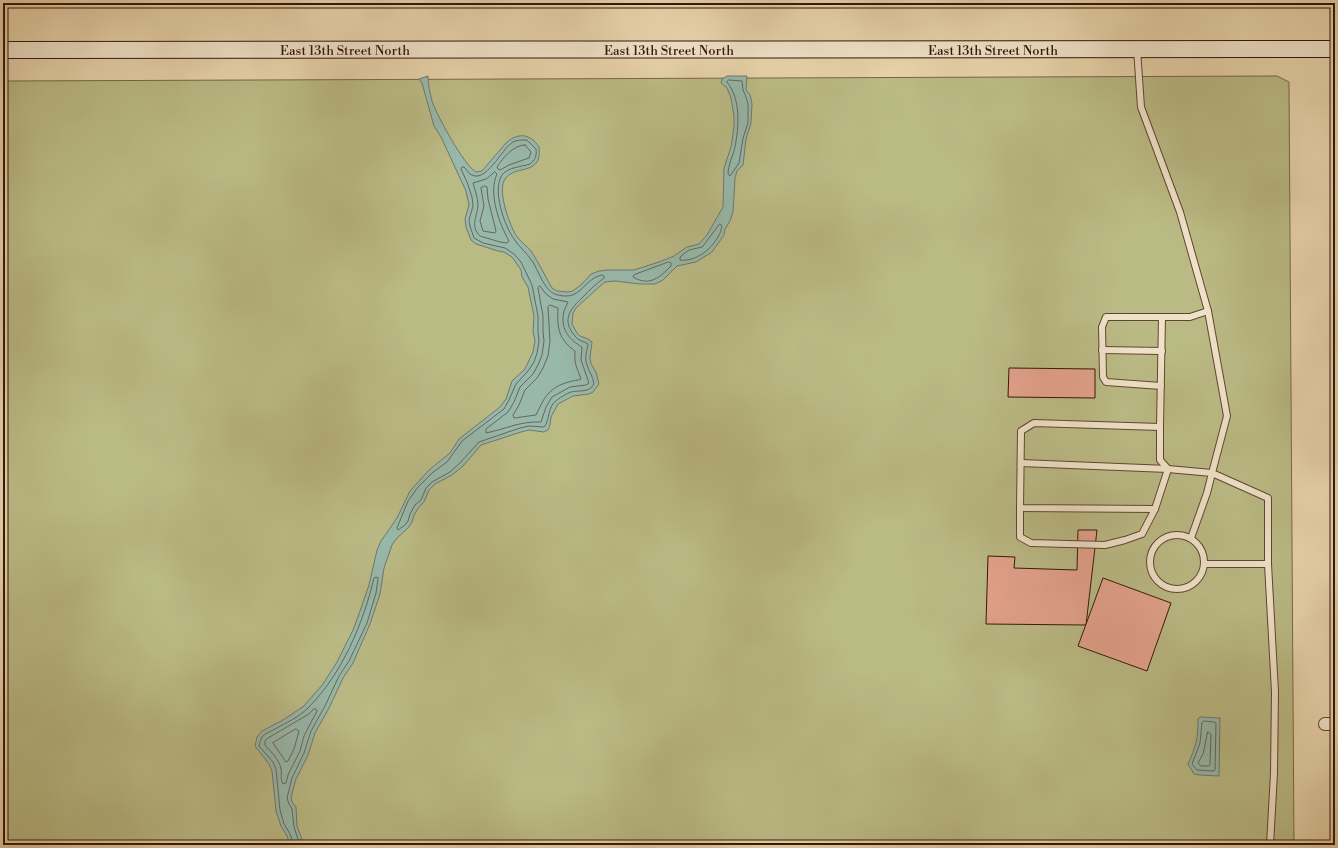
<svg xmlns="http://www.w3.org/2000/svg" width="1338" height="848" viewBox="0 0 1338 848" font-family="'Libre Bodoni',serif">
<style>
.green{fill:#baba85;stroke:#786847}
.water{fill:#97b8aa;stroke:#70776a}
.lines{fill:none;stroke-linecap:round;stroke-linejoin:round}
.shore{stroke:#66675a;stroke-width:1}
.building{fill:#e4a28d;stroke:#351609}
.lane-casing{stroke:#624531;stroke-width:8}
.street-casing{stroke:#624531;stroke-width:14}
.secondary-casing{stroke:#351609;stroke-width:18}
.lane{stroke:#efe2c8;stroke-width:6}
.street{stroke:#efe2c8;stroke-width:12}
.secondary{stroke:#efe2c8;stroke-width:16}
.labels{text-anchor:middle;stroke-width:3.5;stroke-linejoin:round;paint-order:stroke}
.street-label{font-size:13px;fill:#351609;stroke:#efe2c8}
</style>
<rect width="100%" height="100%" fill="#e7d2aa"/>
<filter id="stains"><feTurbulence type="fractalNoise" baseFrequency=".005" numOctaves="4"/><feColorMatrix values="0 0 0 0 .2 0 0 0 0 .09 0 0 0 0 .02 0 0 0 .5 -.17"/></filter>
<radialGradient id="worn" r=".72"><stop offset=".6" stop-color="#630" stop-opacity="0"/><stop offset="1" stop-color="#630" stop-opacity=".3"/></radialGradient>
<path class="green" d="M1277,76L1289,82L1294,845H3V81Z"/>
<g class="water">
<path d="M428,76C428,85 430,93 432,101C436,114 465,167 476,172L482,171L506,143C512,137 522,133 530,138C534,140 537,144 539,147C543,178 512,163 504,181C498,193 510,228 518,238C522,243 527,246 531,251C539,263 545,276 552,288L557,291L568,292L573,291L583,283L591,274L599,271L607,270H634L659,262L674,256L687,247L699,244L707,235L723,207L724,168L731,147L734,127V116L731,98L727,88L721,83L722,79L727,76H747L746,90L750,95L752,104L751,123L746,139L743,165L737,171L735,178L733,212L730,221L725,229L724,235L712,252L696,262L677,266L663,280L655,284H640L615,281L605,282L599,287L576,308L573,313L572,324L577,333L580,336L588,339L592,342L590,358L591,364L596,372L599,384L593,392L589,394L573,396L558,404L551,417L550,425L548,430L544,432L529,430L521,432L481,445L463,466L452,475L435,484L429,490L424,502L419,507L414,515L412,522L408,528L397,538L392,545L384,568L380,594L370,624L353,663L343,678L329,708L315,733L308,755L296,779L291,797L292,802L296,807L297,826L304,845H290L287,836L281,826L276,811L272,771L269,764L255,746L257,737L262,731L283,720L304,706L323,684L337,662L353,630L359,614L369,585L377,550L381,541L397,518L410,491L429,470L450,453L459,439L500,407L506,399L512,381L525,369L533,352L535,341L533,332L534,316L528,287L522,277L521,270L512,257L504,252L498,251L476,244L471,240L466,227L465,219L469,205L466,191L441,137L434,126L422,83L419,79Z"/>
<path d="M1200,717L1220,718L1219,776L1200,775L1194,774L1188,764C1196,746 1198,740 1198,719Z"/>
</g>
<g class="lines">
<g class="shore">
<path d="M729,80L742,81L743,90L746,97L748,104V123L743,138L739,163L730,176L728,174C728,165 733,156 735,147C739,126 741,99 727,82Z"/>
<path d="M526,140L529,142L536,149C537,156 535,160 530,164C521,167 508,167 502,175C492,190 504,225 514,239C519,247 527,253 533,262C539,272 545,293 558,295C582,301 583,279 602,275L604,276V278C596,284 589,290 583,297C570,309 561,320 575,336C578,341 584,341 588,344C587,351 584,358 587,365C589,372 593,376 594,384C589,393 580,390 571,392C566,394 561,397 557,400C547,406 550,421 544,427L529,426L520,428L479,442L460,463L450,472L432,482L426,488L421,500L415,505L410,514L408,521L405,525L398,530L397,528L408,501L418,487L432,473L447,462L462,441L504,409L509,400L516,384L528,371L534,362L537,353L539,341L538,332V316L532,285L521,262L514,254L505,248L483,243L474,238L470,226L469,220L473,206L472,197L467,182L461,169L462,167H464C466,169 468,172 470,174C486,185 501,149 513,142C517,140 522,140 526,140Z"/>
<path d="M525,145L531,152L529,158L509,165L500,170L498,169L497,167C503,158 513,145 525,145Z"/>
<path d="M495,172L497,174C488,193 499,223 509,241L507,243L500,242L480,236C470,227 477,217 478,205C478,198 475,190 473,183L486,179Z"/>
<path d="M485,186L487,187L488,199L496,231L495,233L483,231L480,221L484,206L481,188Z"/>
<path d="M720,224L722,226C721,229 721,232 719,235C712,249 696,262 680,260V257L689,250L702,247Z"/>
<path d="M669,262L671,263V266C660,277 650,287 633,277L634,275Z"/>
<path d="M540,286L546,294L553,299L568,302C567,305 565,308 564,311C560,328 568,339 582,347L581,360L589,383L586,385L570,387L552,397L546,407L541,422C520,421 506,429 486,433V429L508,412L514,402L520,387L533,374L538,365L542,355L544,341L543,332V316L538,288Z"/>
<path d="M550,305L558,308C557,327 558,339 575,351C574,365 577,367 581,379C578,381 573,380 569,382C549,387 544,398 536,415L514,418L513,415L519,405L525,390L537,378L543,368L548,356L550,341L548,307Z"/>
<path d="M314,709H316L317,711L304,736L300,751L288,775L286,783L283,784C280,779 282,774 281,769C279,759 271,752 265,745V741L268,738L309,714Z"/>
<path d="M1204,721L1214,722L1216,723L1215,770L1214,771L1197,770L1192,764L1200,743L1202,723Z"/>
<path d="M296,729L299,731L294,749L288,761L286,762L273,743Z"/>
<path d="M1208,732L1211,734L1210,765L1209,766H1201L1198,763L1203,754Z"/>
<path d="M294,845L290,834L284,824L280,810L276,769L273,762L259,746C260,743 260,740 262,737C265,733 270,732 275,729C286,723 299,717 308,708C342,674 363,624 374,578L377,577L378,579L376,593L367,623L349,661L339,676L325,706L311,731L304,753L292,778L287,798L289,804L292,809L294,827L300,845"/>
</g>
</g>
<g class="building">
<path d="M1009,368L1095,369V398L1008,397Z"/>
<path d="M1078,530H1097L1086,625L986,624L988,556L1015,557L1014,568L1077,570Z"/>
<path d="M1103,578L1171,603L1147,671L1078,646Z"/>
</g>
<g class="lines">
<g class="lane-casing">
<g id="lane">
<path d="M1137,49L1141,107L1180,212L1208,311L1227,416L1212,473L1268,498V564L1275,692L1274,773L1270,845"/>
<path d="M1102,350L1162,351"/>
<path d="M1161,386L1106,382L1103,377L1102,327L1106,317H1162"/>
<path d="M1160,427V460L1168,469"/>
<path d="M1021,463L1168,469"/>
<path d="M1020,508V537L1031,543L1105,545L1125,540L1142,534L1155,509L1168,469L1212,473L1207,493L1191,538"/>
<path d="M1155,509L1020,508L1021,431L1034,423L1160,427L1162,317H1190L1208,311"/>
<circle cx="1177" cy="562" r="27"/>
<path d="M1204,564H1268"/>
</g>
</g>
<g class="street-casing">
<path id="street" d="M1325,724H1335"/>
</g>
<g class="secondary-casing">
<path id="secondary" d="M3,50L1335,49"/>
</g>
<use href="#lane" class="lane"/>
<use href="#street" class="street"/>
<use href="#secondary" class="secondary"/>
</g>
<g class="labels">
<g class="street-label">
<text x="345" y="55">East 13th Street North</text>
<text x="669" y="55">East 13th Street North</text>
<text x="993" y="55">East 13th Street North</text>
</g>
</g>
<rect width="1338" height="848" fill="none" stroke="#e7d2aa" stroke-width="16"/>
<rect x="4" y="4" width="1330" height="840" fill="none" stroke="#351609" stroke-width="2"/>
<rect x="8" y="8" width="1322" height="832" fill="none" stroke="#351609"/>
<rect width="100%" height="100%" filter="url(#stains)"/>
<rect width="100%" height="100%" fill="url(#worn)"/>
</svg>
